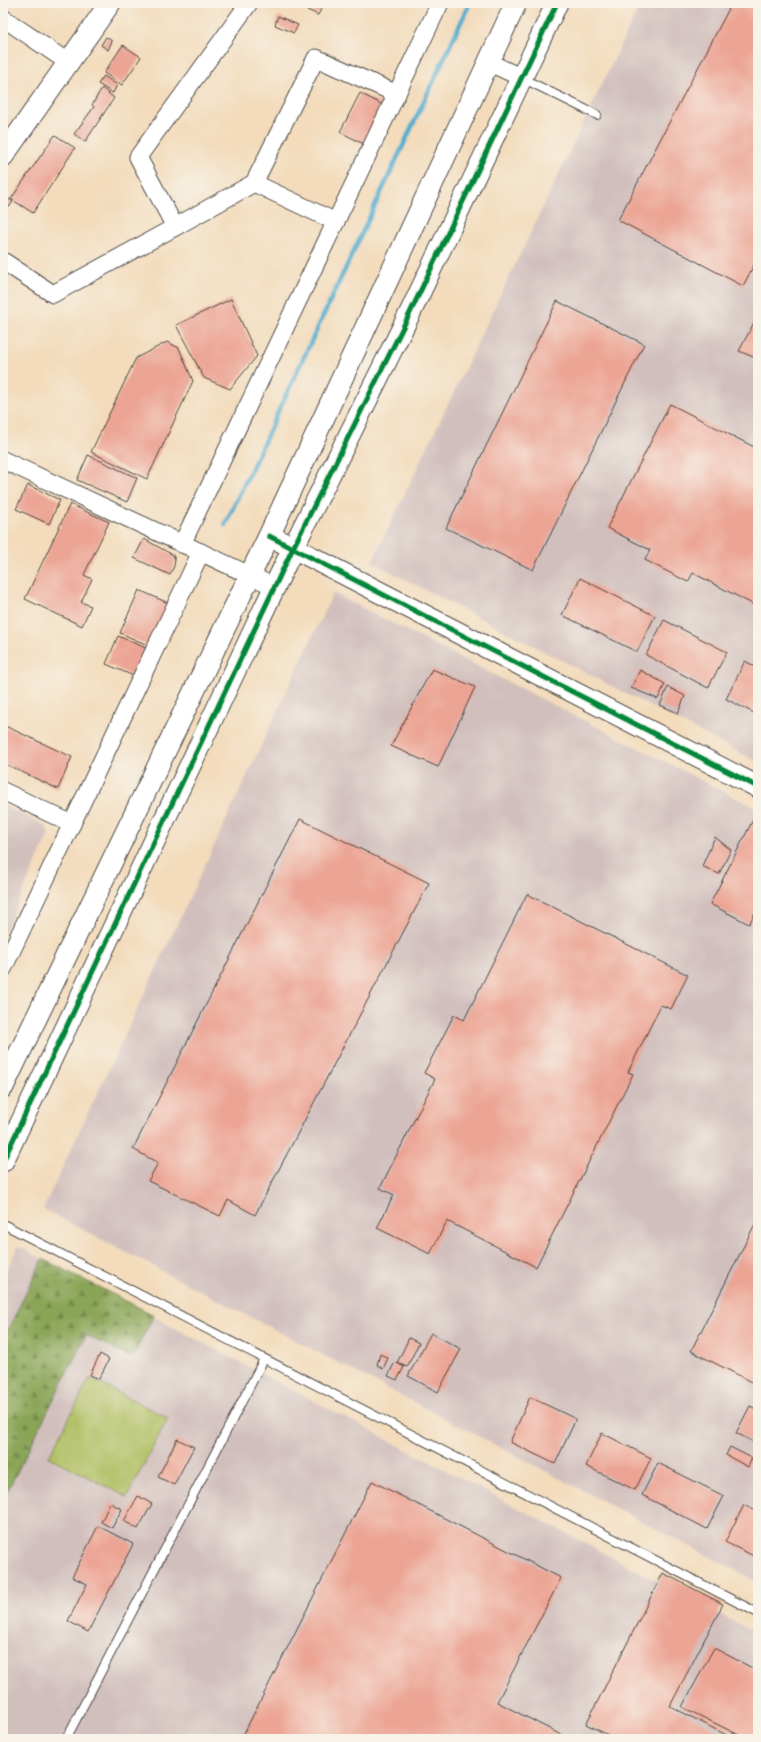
<svg xmlns="http://www.w3.org/2000/svg" width="761" height="1742" viewBox="0 0 761 1742" font-family="'IM FELL Double Pica',serif">
<style>
.industrial{fill:#d1bfbd}
.forest{fill:url(#forest-firs);stroke:#5a6841}
.garden{fill:#aebe61;stroke:#6c7446}
.lines{fill:none;stroke-linecap:round;stroke-linejoin:round}
.stream{stroke:#51accf;stroke-width:4.5}
.building{fill:#eca595}
.service-casing{stroke:#494541;stroke-width:10}
.minor-casing{stroke:#494541;stroke-width:19}
.tertiary-casing{stroke:#494541;stroke-width:23}
.service{stroke:#fff;stroke-width:8}
.minor{stroke:#fff;stroke-width:17}
.tertiary{stroke:#fff;stroke-width:21}
.cycleway-casing{stroke:#f7f3e8;stroke-width:8}
.cycleway{stroke:#00873e;stroke-width:5}
</style>
<defs>
<pattern id="forest-firs" width="22" height="20" patternUnits="userSpaceOnUse"><rect width="22" height="20" fill="#8aa557"/><path d="M5 1l3.5 6h-7zM16 11l3.5 6h-7z" fill="#718748"/></pattern>
</defs>
<rect width="100%" height="100%" fill="#f7f3e8"/>
<filter id="ink" filterUnits="userSpaceOnUse"><feTurbulence type="fractalNoise" baseFrequency=".025" numOctaves="2"/><feDisplacementMap in="SourceGraphic" scale="8" xChannelSelector="R" yChannelSelector="G"/><feConvolveMatrix kernelMatrix="1 2 1 2 8 2 1 2 1" color-interpolation-filters="sRGB"/></filter>
<filter id="wash" filterUnits="userSpaceOnUse"><feTurbulence type="fractalNoise" baseFrequency=".012" numOctaves="4" result="noise"/><feDisplacementMap in="SourceGraphic" scale="16" xChannelSelector="R" yChannelSelector="G"/><feGaussianBlur stdDeviation="0.9" result="paint"/><feColorMatrix in="noise" values="0 0 0 0 0 0 0 0 0 0 0 0 0 0 0 0 0 1.4 0 .05"/><feComposite in="paint" operator="in"/></filter>
<g filter="url(#wash)">
<rect width="100%" height="100%" fill="#f3dbbb"/>
<g class="industrial">
<path d="M641,3H758V762L372,562Z"/>
<path d="M333,593L758,809V1582L43,1209Z"/>
<path d="M3,805L46,826L49,834L3,936Z"/>
<path d="M18,1246L758,1634V1739H3V1278Z"/>
</g>
<path class="forest" d="M43,1259L154,1315L132,1358L86,1335L3,1500V1339Z"/>
<path class="garden" d="M90,1378L168,1418L127,1497L49,1457Z"/>
<g class="lines">
<path class="stream" d="M225,525L470,3"/>
</g>
<g id="blocks">
<g class="building">
<path d="M292,3H324L318,15Z"/>
<path d="M732,3H758V257L743,286L618,220Z"/>
<path d="M278,16L298,25L294,33L275,25Z"/>
<path d="M106,37L112,41L108,50L101,45Z"/>
<path d="M123,45L141,57L122,85L104,73Z"/>
<path d="M104,76L117,85L113,93L98,84Z"/>
<path d="M102,88L114,98L85,142L74,134L94,107L92,105Z"/>
<path d="M360,93L383,105L364,144L340,132Z"/>
<path d="M55,135L75,148L33,213L11,199Z"/>
<path d="M3,195L13,202L9,207L3,203Z"/>
<path d="M231,299L257,356L230,389L204,378L176,325Z"/>
<path d="M557,301L644,344L533,570L446,528Z"/>
<path d="M758,315V359L739,351Z"/>
<path d="M167,342L179,348L193,381L147,479L91,452L136,358Z"/>
<path d="M670,404L758,449V607L693,573L688,582L645,560L650,550L607,528Z"/>
<path d="M88,455L137,478L127,502L77,480Z"/>
<path d="M28,485L60,500L49,524L16,509Z"/>
<path d="M70,504L109,522L84,575L92,579L81,602L91,606L82,626L25,599Z"/>
<path d="M144,539L173,555L175,560L174,566L170,575L134,558Z"/>
<path d="M580,578L655,616L637,652L562,615Z"/>
<path d="M139,590L168,603L150,646L120,633Z"/>
<path d="M664,620L727,652L708,688L646,655Z"/>
<path d="M118,636L148,649L136,677L106,664Z"/>
<path d="M745,661L758,668V715L726,699Z"/>
<path d="M432,669L475,687L438,767L391,746Z"/>
<path d="M640,670L665,684L658,699L631,688Z"/>
<path d="M668,687L685,696L678,713L660,705Z"/>
<path d="M3,725L72,757L58,789L3,763Z"/>
<path d="M758,810V907L749,924L710,904Z"/>
<path d="M300,819L429,883L255,1215L228,1200L220,1216L148,1181L158,1163L133,1149Z"/>
<path d="M715,837L731,850L719,874L702,866Z"/>
<path d="M527,894L688,975L671,1009L661,1005L628,1072L633,1074L536,1267L447,1221L430,1254L377,1228L394,1195L380,1188L435,1079L424,1073L454,1015L464,1020Z"/>
<path d="M758,1218V1385L691,1351Z"/>
<path d="M431,1333L461,1349L438,1392L408,1376Z"/>
<path d="M409,1338L419,1343L407,1367L397,1363L404,1367L397,1380L388,1376L395,1362L397,1363Z"/>
<path d="M100,1354L109,1359L99,1379L90,1375Z"/>
<path d="M380,1354L388,1358L383,1369L377,1365Z"/>
<path d="M530,1397L576,1419L555,1464L510,1442Z"/>
<path d="M750,1406L758,1410V1444L736,1433Z"/>
<path d="M602,1433L651,1458L635,1490L586,1466Z"/>
<path d="M177,1439L194,1447L174,1485L158,1477Z"/>
<path d="M730,1447L752,1458L748,1467L726,1455Z"/>
<path d="M658,1463L724,1496L707,1529L642,1495Z"/>
<path d="M372,1481L561,1578L497,1702L569,1739H241Z"/>
<path d="M138,1496L152,1504L138,1529L124,1521Z"/>
<path d="M110,1503L122,1509L112,1528L101,1522Z"/>
<path d="M744,1505L758,1512V1558L725,1542Z"/>
<path d="M98,1526L133,1544L88,1632L68,1621L87,1584L72,1577Z"/>
<path d="M663,1573L723,1604L670,1706L734,1739H616L586,1724Z"/>
<path d="M714,1648L758,1671V1739H747L682,1707Z"/>
</g>
</g>
</g>
<g filter="url(#ink)">
<use href="#blocks" fill-opacity="0" stroke="#494541" stroke-width="1"/>
<g class="lines">
<g class="service-casing">
<g id="service">
<path d="M522,78L597,115"/>
<path d="M3,1224L758,1613"/>
<path d="M66,1739L264,1359"/>
</g>
</g>
<g class="minor-casing">
<g id="minor">
<path d="M3,18L69,63"/>
<path d="M488,62L522,78"/>
<path d="M254,183L336,222"/>
<path d="M175,227L254,183L316,58L397,94"/>
<path d="M3,261L53,294L175,227L138,157L249,3"/>
<path d="M3,460L275,587"/>
<path d="M182,544L440,3"/>
<path d="M3,791L72,824"/>
<path d="M3,969L201,552"/>
</g>
</g>
<g class="tertiary-casing">
<g id="tertiary">
<path d="M3,156L110,3"/>
<path d="M280,541L758,787"/>
<path d="M3,1087L269,536L516,3"/>
<path d="M3,1161L293,548L410,313L557,3"/>
</g>
</g>
<use href="#service" class="service"/>
<use href="#minor" class="minor"/>
<use href="#tertiary" class="tertiary"/>
<g class="cycleway-casing">
<g id="cycleway">
<path d="M269,536L758,787"/>
<path d="M3,1161L293,548L410,313L557,3"/>
</g>
</g>
<use href="#cycleway" class="cycleway"/>
</g>
</g>
<rect width="761" height="1742" fill="none" stroke="#f7f3e8" stroke-width="16"/>
</svg>
